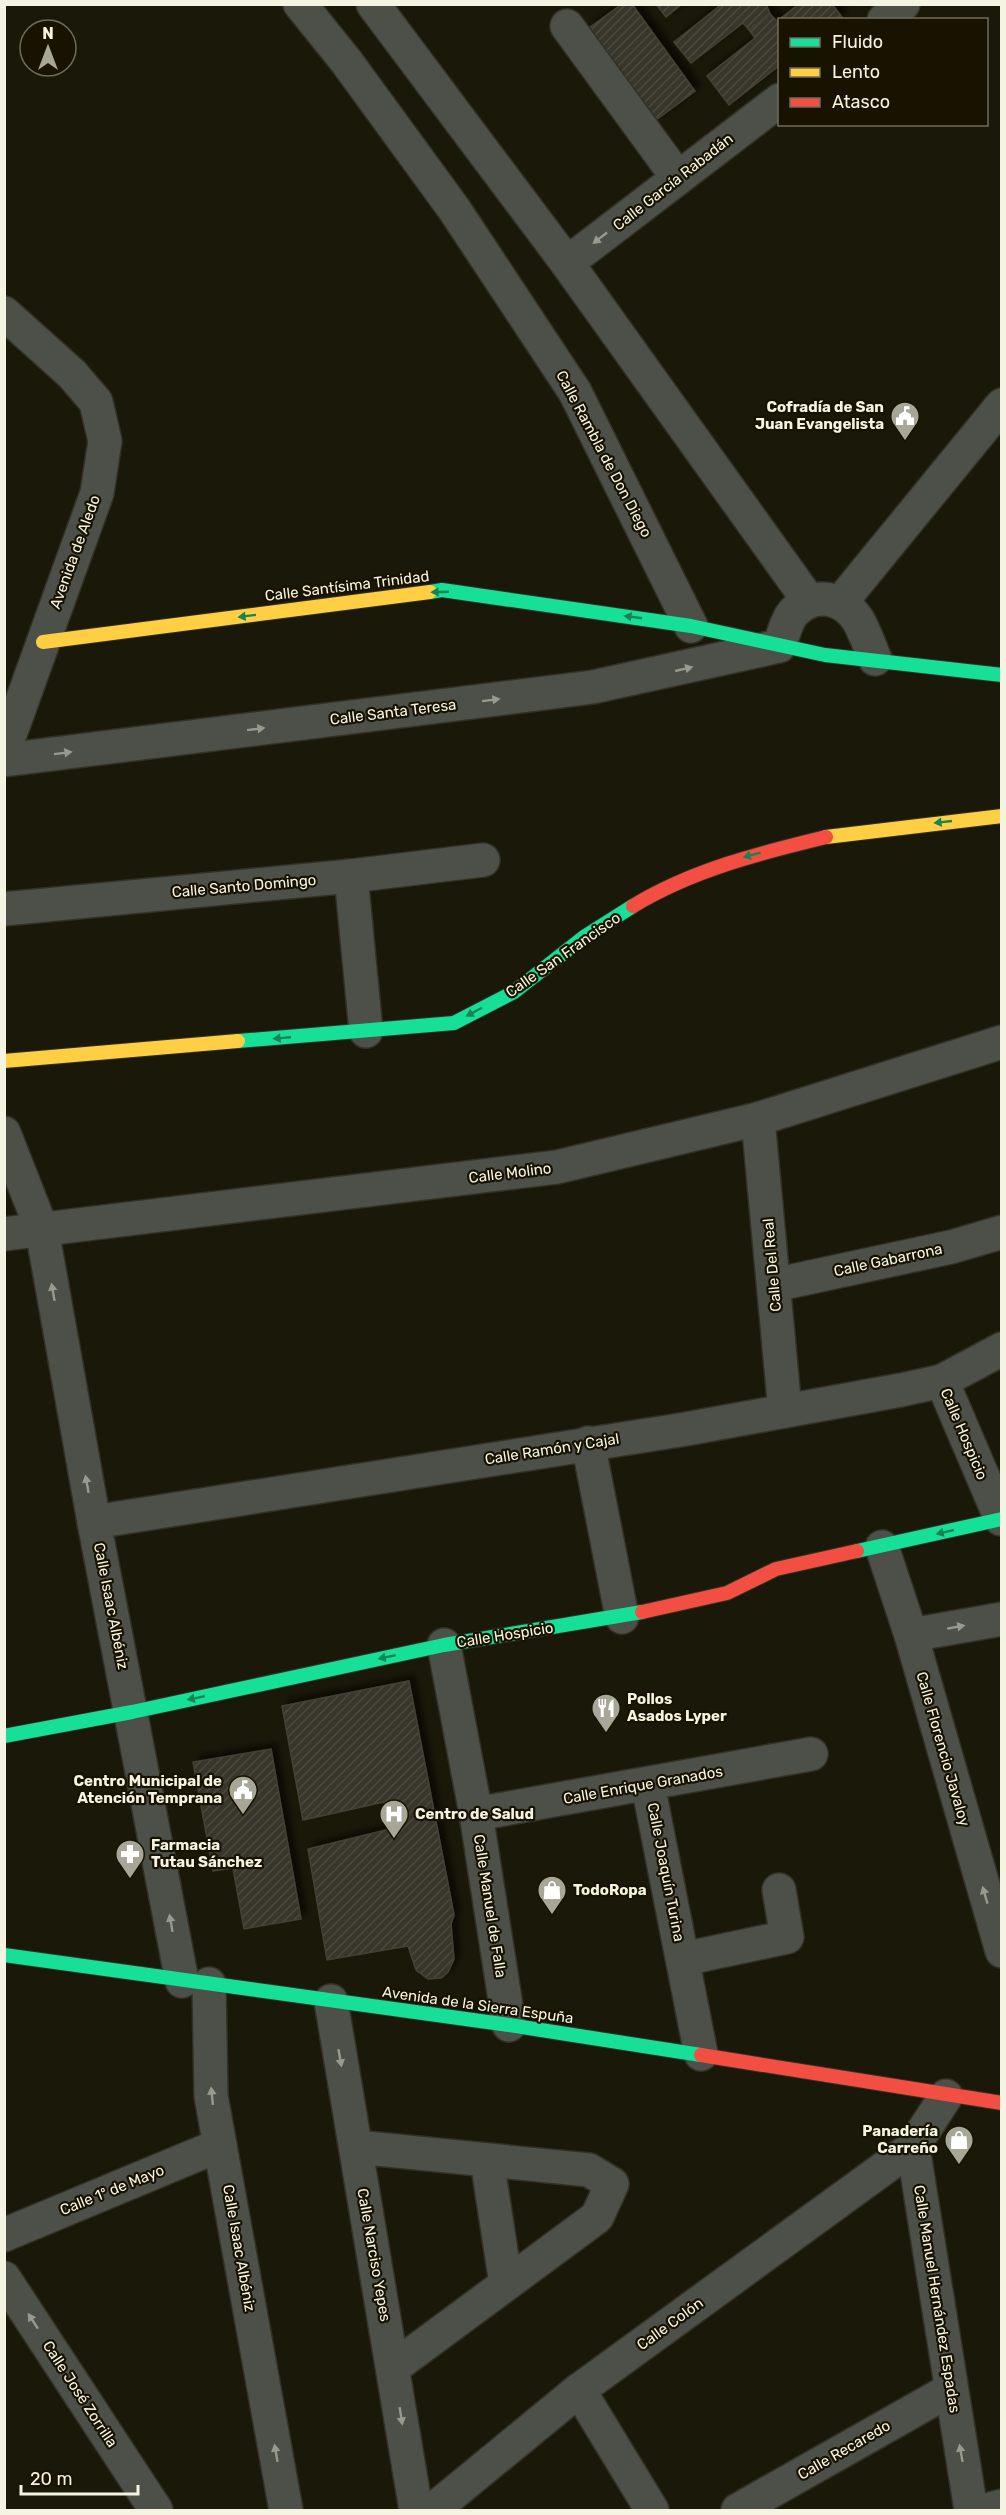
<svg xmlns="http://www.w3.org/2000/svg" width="1006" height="2515" viewBox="0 0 1006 2515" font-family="Rubik,sans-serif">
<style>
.building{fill:url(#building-hatch);stroke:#454134;stroke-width:1.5;filter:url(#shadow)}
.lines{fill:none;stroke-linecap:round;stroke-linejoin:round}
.street-casing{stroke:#333125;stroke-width:36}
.fast-casing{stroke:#333125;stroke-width:16}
.slow-casing{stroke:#333125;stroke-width:16}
.jam-casing{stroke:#333125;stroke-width:16}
.street{stroke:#4d5049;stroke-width:33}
.fast{stroke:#16e098;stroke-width:14}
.slow{stroke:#ffcf43;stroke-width:14}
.jam{stroke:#f24e42;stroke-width:14}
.oneway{fill:#99998e}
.oneway2{fill:#178454}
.labels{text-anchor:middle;stroke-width:4.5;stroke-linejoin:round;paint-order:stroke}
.street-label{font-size:15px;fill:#f5f3e2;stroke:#181300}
.poi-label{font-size:15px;font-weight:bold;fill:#f5f3e2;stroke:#181300;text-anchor:start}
</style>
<defs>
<pattern id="building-hatch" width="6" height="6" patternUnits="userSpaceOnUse" patternTransform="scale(1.5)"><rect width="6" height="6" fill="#39362a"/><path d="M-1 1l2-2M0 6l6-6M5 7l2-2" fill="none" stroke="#4c4a3e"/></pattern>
<filter id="shadow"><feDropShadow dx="5.5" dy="-5.5" stdDeviation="3" flood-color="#0009"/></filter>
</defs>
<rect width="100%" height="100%" fill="#1a1809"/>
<g class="building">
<path d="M622,4H632L695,91L656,120L589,28Z"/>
<path d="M656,4H682L666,17Z"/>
<path d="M722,4H766L770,14L749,30L743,23L691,63L674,42Z"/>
<path d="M799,4H832L842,17L838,20H780V65L729,105L707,76L755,38L749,30L770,14L777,21Z"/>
<path d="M409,1681L454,1915L451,1924L454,1959L448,1972L441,1978L428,1979L416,1970L408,1946L327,1960L308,1849L390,1829L384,1802L303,1820L282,1706Z"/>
<path d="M271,1749L301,1919L244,1929L233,1868L213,1871L193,1762Z"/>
</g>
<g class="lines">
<g class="street-casing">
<g id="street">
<path d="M300,4L346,61L454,209L575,392L691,626"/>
<path d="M373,4L567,263L809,601"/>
<path d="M884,20L903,4"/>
<path d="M567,26L678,178"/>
<path d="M567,263L780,100"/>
<path d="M4,313L72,374L96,402L105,441L97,493L4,751"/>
<path d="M841,602L1002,405"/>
<path d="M4,760L593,687L779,646C783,636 787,619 794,612C815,591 843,597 858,620C865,632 870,647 875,659"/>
<path d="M351,876L366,1031"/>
<path d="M4,909L351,876L483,860"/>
<path d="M758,1119L785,1411"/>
<path d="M4,1133L42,1230L94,1522L182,1981"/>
<path d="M4,1234L557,1167L758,1119L1002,1042"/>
<path d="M774,1285L951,1247L1002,1232"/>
<path d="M942,1381L1001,1519"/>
<path d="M588,1443L622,1617"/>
<path d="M94,1522L686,1429L901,1390L942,1381L1002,1349"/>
<path d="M882,1547L911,1635L1002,1951"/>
<path d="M911,1635L1002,1619"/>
<path d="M444,1645L476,1814L509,2025"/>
<path d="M648,1785L701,2054"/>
<path d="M476,1814L811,1754"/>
<path d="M683,1959L787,1937L779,1890"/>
<path d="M209,1984L211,2096L286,2510"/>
<path d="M331,2001L416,2510"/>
<path d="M946,2096L913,2147L971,2510"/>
<path d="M356,2147L589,2170L612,2184L597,2217L394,2367"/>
<path d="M487,2160L506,2284"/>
<path d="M4,2235L220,2145"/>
<path d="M4,2278L156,2510"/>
<path d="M579,2390L652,2510"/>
<path d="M433,2510L579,2390L913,2147"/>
<path d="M738,2510L950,2390"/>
<path d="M986,2510L1002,2506"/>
</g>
</g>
<g class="fast-casing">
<g id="fast">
<path d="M430,592L442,590L691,626L825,655L1002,675"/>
<path d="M238,1041L454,1023L514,992L584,937L633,906"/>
<path d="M857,1551L1002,1519"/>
<path d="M4,1736L132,1712L444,1645L642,1612"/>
<path d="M4,1955L509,2025L701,2055"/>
</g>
</g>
<g class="slow-casing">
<g id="slow">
<path d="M43,642L430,592"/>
<path d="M826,837L1002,816"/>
<path d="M4,1061L238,1041"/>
</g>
</g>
<g class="jam-casing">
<g id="jam">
<path d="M633,906C692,870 760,853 826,837"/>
<path d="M642,1612L727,1593L776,1569L857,1551"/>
<path d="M701,2055L1002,2103"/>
</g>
</g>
<use href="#street" class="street"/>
<use href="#fast" class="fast"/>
<use href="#slow" class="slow"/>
<use href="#jam" class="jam"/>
</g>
<defs><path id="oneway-solid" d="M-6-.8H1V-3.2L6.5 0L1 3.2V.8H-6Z" transform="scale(1.5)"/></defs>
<g class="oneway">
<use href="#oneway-solid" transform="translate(600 238) rotate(142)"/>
<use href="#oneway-solid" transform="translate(684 669) rotate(-13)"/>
<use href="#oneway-solid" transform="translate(491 700) rotate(-7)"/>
<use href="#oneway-solid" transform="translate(256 729) rotate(-7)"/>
<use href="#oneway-solid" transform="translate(63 753) rotate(-7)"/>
<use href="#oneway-solid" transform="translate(53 1292) rotate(-100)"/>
<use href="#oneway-solid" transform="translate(87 1484) rotate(-100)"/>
<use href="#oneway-solid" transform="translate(956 1627) rotate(-10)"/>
<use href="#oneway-solid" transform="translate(985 1895) rotate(-106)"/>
<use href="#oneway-solid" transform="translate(171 1923) rotate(-100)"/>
<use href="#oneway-solid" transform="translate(340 2058) rotate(80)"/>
<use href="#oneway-solid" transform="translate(212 2096) rotate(-96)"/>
<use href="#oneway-solid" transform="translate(33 2321) rotate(-123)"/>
<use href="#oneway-solid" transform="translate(401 2416) rotate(81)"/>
<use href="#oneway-solid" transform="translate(276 2453) rotate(-100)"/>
<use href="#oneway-solid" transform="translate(961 2453) rotate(-100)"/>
</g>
<g class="oneway2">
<use href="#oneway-solid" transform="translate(440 592) rotate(178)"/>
<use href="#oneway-solid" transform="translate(247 616) rotate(173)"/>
<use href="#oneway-solid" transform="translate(633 617) rotate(-172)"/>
<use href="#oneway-solid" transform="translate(943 822) rotate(174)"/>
<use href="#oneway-solid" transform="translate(752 855) rotate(165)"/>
<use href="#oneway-solid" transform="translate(474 1012) rotate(152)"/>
<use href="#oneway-solid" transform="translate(282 1038) rotate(175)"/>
<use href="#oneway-solid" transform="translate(945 1532) rotate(167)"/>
<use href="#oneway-solid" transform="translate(387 1657) rotate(168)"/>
<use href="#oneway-solid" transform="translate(196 1698) rotate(168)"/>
</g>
<defs>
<g id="civic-pin" transform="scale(1.5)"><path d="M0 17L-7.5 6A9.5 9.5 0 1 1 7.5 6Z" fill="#a8a696" stroke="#181300"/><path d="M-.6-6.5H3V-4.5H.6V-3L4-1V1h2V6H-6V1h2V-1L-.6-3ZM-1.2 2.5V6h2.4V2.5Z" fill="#fff"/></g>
<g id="restaurant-pin" transform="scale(1.5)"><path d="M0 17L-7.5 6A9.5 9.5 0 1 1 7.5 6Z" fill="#a8a696" stroke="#181300"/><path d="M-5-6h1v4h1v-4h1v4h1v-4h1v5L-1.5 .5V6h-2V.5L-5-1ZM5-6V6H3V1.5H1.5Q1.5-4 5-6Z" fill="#fff"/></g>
<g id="hospital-pin" transform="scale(1.5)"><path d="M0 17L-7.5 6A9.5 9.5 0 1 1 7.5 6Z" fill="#a8a696" stroke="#181300"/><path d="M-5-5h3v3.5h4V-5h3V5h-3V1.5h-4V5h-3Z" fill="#fff"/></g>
<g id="pharmacy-pin" transform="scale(1.5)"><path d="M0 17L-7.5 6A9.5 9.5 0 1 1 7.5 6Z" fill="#a8a696" stroke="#181300"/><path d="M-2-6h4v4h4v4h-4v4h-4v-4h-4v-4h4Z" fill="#fff"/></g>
<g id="shop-pin" transform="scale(1.5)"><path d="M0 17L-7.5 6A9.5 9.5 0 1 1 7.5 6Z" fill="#a8a696" stroke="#181300"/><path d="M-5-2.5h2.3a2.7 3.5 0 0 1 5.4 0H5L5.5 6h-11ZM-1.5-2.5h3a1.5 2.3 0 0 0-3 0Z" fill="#fff"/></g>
</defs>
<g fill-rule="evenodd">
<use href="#civic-pin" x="905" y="416"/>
<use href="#restaurant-pin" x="606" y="1708"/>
<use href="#civic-pin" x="243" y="1790"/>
<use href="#hospital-pin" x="394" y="1814"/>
<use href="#pharmacy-pin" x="130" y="1854"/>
<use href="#shop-pin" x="552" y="1890"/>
<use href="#shop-pin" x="959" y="2140"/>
</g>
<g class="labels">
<g class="street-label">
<text transform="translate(673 182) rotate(-38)" y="5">Calle García Rabadán</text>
<text transform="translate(604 454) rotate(62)" y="5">Calle Rambla de Don Diego</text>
<text transform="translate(75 552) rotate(-70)" y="5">Avenida de Aledo</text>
<text transform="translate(347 586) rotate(-7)" y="5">Calle Santísima Trinidad</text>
<text transform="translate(393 712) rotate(-7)" y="5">Calle Santa Teresa</text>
<text transform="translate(244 886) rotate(-5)" y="5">Calle Santo Domingo</text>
<text transform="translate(563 955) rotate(-35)" y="5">Calle San Francisco</text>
<text transform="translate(510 1173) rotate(-7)" y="5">Calle Molino</text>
<text transform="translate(888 1260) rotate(-12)" y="5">Calle Gabarrona</text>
<text transform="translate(772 1265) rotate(-95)" y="5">Calle Del Real</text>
<text transform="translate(964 1434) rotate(67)" y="5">Calle Hospicio</text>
<text transform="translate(552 1449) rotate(-9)" y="5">Calle Ramón y Cajal</text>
<text transform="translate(111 1606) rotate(79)" y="5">Calle Isaac Albéniz</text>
<text transform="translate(505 1635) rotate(-9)" y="5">Calle Hospicio</text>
<text transform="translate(943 1749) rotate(74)" y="5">Calle Florencio Javaloy</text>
<text transform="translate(643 1785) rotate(-10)" y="5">Calle Enrique Granados</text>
<text transform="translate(666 1872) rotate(79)" y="5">Calle Joaquín Turina</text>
<text transform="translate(490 1906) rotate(81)" y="5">Calle Manuel de Falla</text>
<text transform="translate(478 2005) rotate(8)" y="5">Avenida de la Sierra Espuña</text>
<text transform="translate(112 2190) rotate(-22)" y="5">Calle 1º de Mayo</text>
<text transform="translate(239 2248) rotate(80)" y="5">Calle Isaac Albéniz</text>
<text transform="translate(374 2255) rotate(80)" y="5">Calle Narciso Yepes</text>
<text transform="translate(937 2299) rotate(81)" y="5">Calle Manuel Hernández Espadas</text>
<text transform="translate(670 2324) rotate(-36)" y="5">Calle Colón</text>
<text transform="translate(80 2394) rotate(57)" y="5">Calle José Zorrilla</text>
<text transform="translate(844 2450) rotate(-30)" y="5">Calle Recaredo</text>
</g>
<g class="poi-label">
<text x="884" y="412" text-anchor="end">Cofradía de San<tspan x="884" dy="17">Juan Evangelista</tspan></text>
<text x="627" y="1704">Pollos<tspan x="627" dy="17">Asados Lyper</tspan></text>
<text x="222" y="1786" text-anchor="end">Centro Municipal de<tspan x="222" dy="17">Atención Temprana</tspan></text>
<text x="415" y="1819">Centro de Salud</text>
<text x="151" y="1850">Farmacia<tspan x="151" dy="17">Tutau Sánchez</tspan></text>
<text x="573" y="1895">TodoRopa</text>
<text x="938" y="2136" text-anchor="end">Panadería<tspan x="938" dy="17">Carreño</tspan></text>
</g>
</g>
<rect width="1006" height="2515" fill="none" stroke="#f5f3e2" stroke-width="12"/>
<rect x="778" y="18" width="210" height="108" fill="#181300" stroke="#706d5a" stroke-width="1.5"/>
<rect x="790" y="38" width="30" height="9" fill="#16e098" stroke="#706d5a" stroke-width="1.5"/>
<text x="832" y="48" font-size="18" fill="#f5f3e2">Fluido</text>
<rect x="790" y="68" width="30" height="9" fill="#ffcf43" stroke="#706d5a" stroke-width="1.5"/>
<text x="832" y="78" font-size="18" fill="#f5f3e2">Lento</text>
<rect x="790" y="98" width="30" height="9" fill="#f24e42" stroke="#706d5a" stroke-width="1.5"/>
<text x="832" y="108" font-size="18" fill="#f5f3e2">Atasco</text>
<g transform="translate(48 48)"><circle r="28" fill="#181300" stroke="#706d5a" stroke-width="1.5"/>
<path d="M0-4.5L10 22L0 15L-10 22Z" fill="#a8a696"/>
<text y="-9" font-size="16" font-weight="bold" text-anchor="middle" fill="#f5f3e2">N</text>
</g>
<path d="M21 2485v9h117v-9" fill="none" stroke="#f5f3e2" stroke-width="3"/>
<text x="30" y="2485" font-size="18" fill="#f5f3e2" stroke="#181300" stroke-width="4.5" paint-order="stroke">20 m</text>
</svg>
